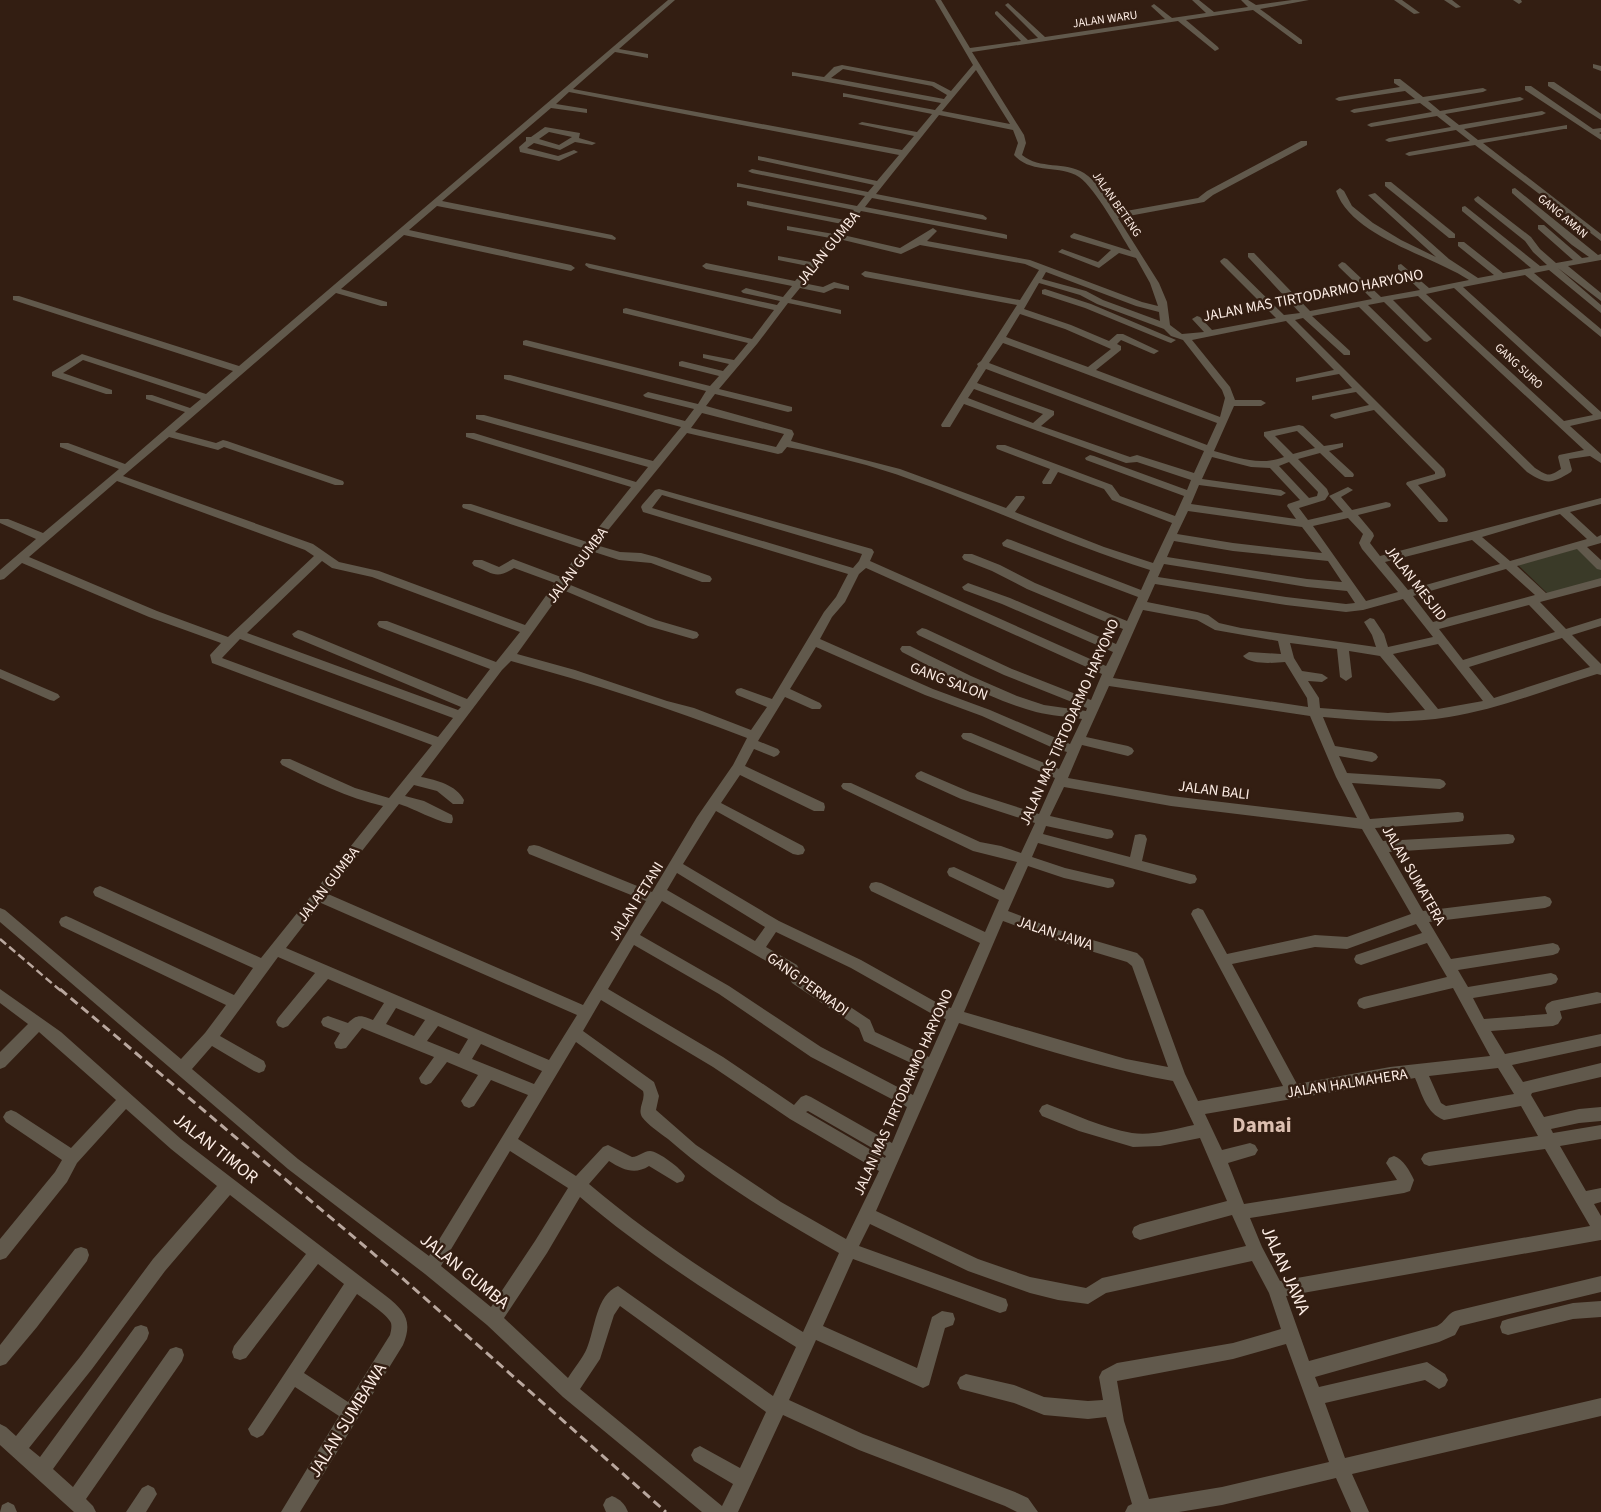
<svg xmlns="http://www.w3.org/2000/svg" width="1601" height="1512" viewBox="0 0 1601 1512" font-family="'Source Sans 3',sans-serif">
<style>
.green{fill:#3a3a28}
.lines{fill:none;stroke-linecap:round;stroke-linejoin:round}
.minor{fill:#61594c;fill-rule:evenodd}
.rail-far1{stroke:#b9a79e;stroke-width:2.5;stroke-dasharray:8 4;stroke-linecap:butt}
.rail{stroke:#b9a79e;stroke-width:3;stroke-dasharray:9 5;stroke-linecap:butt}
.labels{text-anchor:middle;stroke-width:5;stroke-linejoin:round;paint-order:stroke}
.far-street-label{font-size:12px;fill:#fdede5;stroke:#331e12}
.street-label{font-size:15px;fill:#fdede5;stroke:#331e12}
.near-street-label{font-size:18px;fill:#fdede5;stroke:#331e12}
.near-quarter-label{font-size:21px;font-weight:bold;fill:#dcbfb0;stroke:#331e12}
</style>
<rect width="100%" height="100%" fill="#331e12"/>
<path class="green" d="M1578,548L1601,569V580L1549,595L1518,565Z"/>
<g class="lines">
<g class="minor">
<path d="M668,0H675L619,49L648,54V58L615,52L573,89L902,150L914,136L858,124L862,122L917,132L932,114L846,97H843V93L935,110L941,103L795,76H792V72L824,77L834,67L842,65L934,82L951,91L973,65L935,0H941L970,48L1021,41L995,14V12L997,11L1028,40L1038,38L1005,5L1008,3L1045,37L1165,19L1152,7L1151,6L1154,4L1172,18L1206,13L1192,0H1199L1214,12L1248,7L1241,0H1248L1256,5L1292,0H1309L1260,9L1302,40V44H1299L1253,10L1186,20L1218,47L1219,49L1215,51L1178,21L972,52L1024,135L1026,143L1022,155C1040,170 1065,161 1084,173C1097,181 1107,200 1115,213L1198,198L1207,191L1301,141H1307V145L1213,195L1204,202L1118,218L1159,283L1167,302L1170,325L1182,334L1204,332L1192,319L1197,316L1200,317L1212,330L1276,318L1221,263L1220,261L1224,258L1227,259L1284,315L1300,313L1248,257V253H1254L1310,311L1372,299L1339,267L1338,265L1342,262L1345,263L1381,297L1420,290L1398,269V265L1401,264L1429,288L1469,280C1431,255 1352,237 1336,191L1340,188L1344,191L1352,206L1373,223L1401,240L1436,257L1368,195L1375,193L1449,259L1478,278L1494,275L1458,246V242H1464L1503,273L1531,268L1462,211V207L1465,206L1540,266L1547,265L1533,252L1525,241L1475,201L1474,199L1478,196L1531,237L1540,249L1556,263L1573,260L1538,229V225H1544L1582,258L1589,257L1572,245L1512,193V189L1515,188L1598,255L1601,254V260L1568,266L1601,293V301L1558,268L1601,305V313L1549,270L1534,273L1601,329V337L1525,275L1463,287L1601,412V419L1570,426L1601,454V463L1590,456L1569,459L1572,470L1571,472C1551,484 1547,485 1527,472L1359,307L1312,316L1350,351V355H1344L1303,318L1295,320L1444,469L1446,475L1445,477L1418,485L1447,518L1448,520L1447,522H1439L1406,484L1407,482L1435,474V472L1374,410L1335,419L1330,416L1331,414L1369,405L1356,392L1312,400V396L1352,388L1339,374L1296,382V378L1334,370L1286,321L1192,340L1230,387L1235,400H1261L1266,403L1261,406H1234L1214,451C1239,458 1259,466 1284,457L1264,436V432L1299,425L1303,426L1324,446L1343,443V447L1329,451L1353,473L1354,475L1353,477H1345L1320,453L1298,459L1327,489L1329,494L1325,500L1299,508L1308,520L1343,512L1329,496L1348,487L1353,490L1341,497L1352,510L1386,502L1390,503L1391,505L1390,507L1358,515L1373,533L1374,536L1370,543L1380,556L1601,498V504L1570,512L1597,537L1601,535V543L1587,547L1601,560V570L1597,569L1577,549L1517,566L1546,593L1601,578V586L1540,602L1566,629L1601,618V626L1572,635L1601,664V675L1597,674C1548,689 1499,709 1449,717C1407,724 1365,721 1323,717L1335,746L1372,752L1376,754L1378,757L1376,760L1372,762L1339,756L1347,773L1440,779L1444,781L1446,784L1444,787L1440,789L1352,783L1370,819L1458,812L1463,813L1464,817L1463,821L1458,822L1375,828L1383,841L1508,834L1513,835L1515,839L1513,843L1508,844L1389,852L1423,911L1545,896L1550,898L1552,902L1550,906L1545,908L1429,922L1451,959L1553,943L1558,945L1560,949L1558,953L1553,955L1458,970L1468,987L1551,973L1556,975L1558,979L1556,983L1551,985L1473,998L1484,1019L1547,1014L1545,1008L1547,1004L1552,1001L1597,992L1601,993V1003L1560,1011L1562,1018L1558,1024L1553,1026L1491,1031L1505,1054L1601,1034V1046L1512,1065L1523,1082L1601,1063V1077L1532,1093L1531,1095L1544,1117L1579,1109L1601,1107V1121L1579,1123L1551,1129L1553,1133L1601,1125V1139L1560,1146L1586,1191L1601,1188V1202L1594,1204L1601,1216V1240L1286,1296L1309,1361L1437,1326C1445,1322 1447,1314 1455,1311L1601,1276V1292L1460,1326L1455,1335L1439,1342L1315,1377L1319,1387L1427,1362L1445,1374L1448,1380L1445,1386L1439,1389L1425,1380L1325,1403L1345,1458L1601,1398V1416L1352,1474L1369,1512H1351L1336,1478L1222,1505L1179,1512H1125L1128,1506L1132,1504L1106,1417L1088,1419L1044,1415L1014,1403L960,1389L957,1383L960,1377L966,1374L1014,1385L1044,1397L1088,1401L1103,1400L1099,1377L1102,1371L1117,1363L1233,1343L1281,1329L1269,1293L1252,1261L1106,1293L1088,1304L1058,1300L1030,1293L968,1271L870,1224L859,1246L1006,1299L1008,1305L1006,1311L1000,1313L853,1259L823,1326L917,1368L932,1317L942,1311L953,1313L955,1319L953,1325L945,1328L929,1385L923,1388L816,1340L789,1400L863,1434L1015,1492L1028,1498L1038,1512H1017L1005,1506L859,1450L783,1415L738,1512H702L563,1397L487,1325L425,1274L288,1169L0,922V908L5,910L181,1059L205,1033L226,1005L61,926L59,922L61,918L66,916L71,918L234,995L253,968L95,896L93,892L95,888L100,886L105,888L261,958L383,806C347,798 314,781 282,765L280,762L282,759H290L355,788L389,798L432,745L212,663L210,655L221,643L149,617L22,563L4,579L0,580V570L36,539L0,523V519H8L43,533L119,469L60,447V443H68L125,464L185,412L146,399V395H152L190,408L201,399L83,360L63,373L112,390V394H106L52,376V372L82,354L206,394L233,371L13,300V296H19L239,366ZM843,69L932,86L947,95L944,99L831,78ZM976,70L1010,124L942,111ZM569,92L899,155L877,181L758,156V160L874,185L868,192L752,169L748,171L752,173L865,196L857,206L737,183V187H740L854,210L845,220L747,201V205L750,206L842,224L834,234L787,226V230L830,238L811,262L778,256V260L808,266L795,281L706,263L702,266L706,269L792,286L783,297L746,288L741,291L743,293L780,301L777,305L586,263L585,265L589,268L774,310L752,339L626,308L623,309V313L748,343L734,360L703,354V358L729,364L723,371L682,361L679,362V366L719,376L710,386L526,340L523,341V345L706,391L698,404L648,392L643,395L645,397L694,409L685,421L510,375H504V379L681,427L653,461L484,415H476V419L648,467L636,482L474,433H466V437L631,487L587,542L471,504H463L462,506L463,508L582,548L561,577L513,559L499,567L482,560H474L472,563L474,566C493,573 496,580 514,568L555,583L525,625L379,571L339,562L313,544L123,476L169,437L218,450L224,447L335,485H343L344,483L343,481L227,441L223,440L216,443L175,432L336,293L381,306H387V302L341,289L404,235L571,271L575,268L571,265L409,230L437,206L615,240L616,238L612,235L442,201L551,108L587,113V109L556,104ZM939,115L1013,130L1018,143L1014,155C1032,175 1059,164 1079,177C1096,189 1119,232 1131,251L1074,233L1070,236L1071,238L1111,250L1098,262L1062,249L1058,252L1099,268L1119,253L1136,258L1150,283L1158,306L1142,302L1030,260L927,241L937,231L933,228L900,248L843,235L861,211L1007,239V235L1004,234L865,207L872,198L986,220L987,218L983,215L876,194ZM839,239L901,254L920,245L1025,264L1039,270L1020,300L865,271L861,274L865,277L1017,305L981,361L977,364L978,366L941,425L942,427H950L964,404L1126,463L1137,462L1191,480L1187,490L1094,456L1090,455L1085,458L1086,460L1184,496L1175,516L1120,496L1112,485L1005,445H997L996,447L997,449L1050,469L1042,482L1043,484H1051L1058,472L1104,489L1112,500L1172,523L1153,563L1104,547L1015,512L1025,498L1024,496H1016L1006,508L900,469L791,441L794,434L792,430L706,406L715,394L788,412L792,411V407L719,389L757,344L788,303L841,314V310L791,299L800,288L824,293L835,288L849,290V286L834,282L823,287L803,283ZM1046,272L1136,306L1159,312L1160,321L1103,300L1086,291L1042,279ZM1039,283L1080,295L1097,304L1164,329L1171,336L1183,340L1222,390L1225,398L1220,417L1096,370L1121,350V346L1117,344L1121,340L1151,353L1154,354L1159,351L1123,334H1117L1109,341L1071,325L1024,309ZM1454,288L1593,415L1564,421L1426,294ZM1418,296L1584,450L1559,455L1558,457L1561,469C1548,477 1548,476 1535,468L1368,305L1384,302L1424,341L1427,342L1432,339L1393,300ZM1020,314L1065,329L1111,349L1088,367L1006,337ZM1003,343L1217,423L1207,445L989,363ZM986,369L1204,451L1194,473L1137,455L1130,457L1041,426L1054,415V411L977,383ZM974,389L1043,414L1033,423L968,398ZM702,413L784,434L776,447L691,428ZM1297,431L1315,448L1293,454L1275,436ZM687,433L778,454L782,453L787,447C830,455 872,465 912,480C992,508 1069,545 1150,570L1141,590L1011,540L1007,539L1002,543L1003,546L1138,597L1127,621L1035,583L1000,565L972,554H964L962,557L964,560L992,571L1027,589L1123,629L1116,644L1010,598L968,583L962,587L964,590L1002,604L1113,652L1106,666L870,561L874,552L872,549L659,489L655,490L642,505L641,507L643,512L848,574L836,597L824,612L772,699L741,688L737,689L735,692L737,695L767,707L751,730L694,708L667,701L575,670L517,654L563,590L648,626L693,639L697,638L699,635L697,632L656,620L568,584L591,551L619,560L651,563L702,582H710L712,579L710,576L656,557L641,553L620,552L596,545ZM1212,457L1251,467L1270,468L1300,500L1288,504L1287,506L1296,519L1191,504L1199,485L1281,496L1286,493L1281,490L1202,479ZM1289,462L1318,492L1317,496L1309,498L1279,466ZM117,481L305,550L314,556L228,637L157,611L29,557ZM662,495L862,554L859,561L853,568L652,508ZM1188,511L1302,527L1322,553L1233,543L1177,534ZM1560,514L1587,539L1510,561L1482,537ZM1348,518L1363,534L1359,543L1362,549L1398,592L1366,601L1313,526ZM1472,540L1500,564L1408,590L1385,562ZM1174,541L1233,551L1328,561L1342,582L1307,579L1167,557ZM322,561L332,568L372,577L520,632L496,662L387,621H379L377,624L379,627L490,669L467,699L302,631L298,630L292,634L294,637L461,707L458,710L247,633ZM1164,564L1307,587L1347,591L1355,603L1346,604L1286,597L1158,577ZM866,568L1102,674L1091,700L1012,669L926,629L922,628L916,632L918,635L1004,675L1087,708L1086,711L1044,705L1017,696L971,676L910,646H902L900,649L902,652C945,674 989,699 1036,712C1051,716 1067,716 1082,719L1070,744L990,710L933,689L820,639L832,617L845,602L859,574ZM1506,569L1535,595L1433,622L1413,596ZM1155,584L1286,605L1346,612L1363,610L1403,599L1433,637L1388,647L1384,634L1374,619L1370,618L1364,622L1372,635L1376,647L1241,628L1219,623L1208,615L1197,612L1147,602ZM1529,605L1555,632L1463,660L1439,629ZM1143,610L1197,620L1215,630L1278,641L1281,654L1249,652L1243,656C1251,665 1273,663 1285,662L1307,698L1308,707L1113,678ZM1562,638L1590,667L1494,698L1469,667ZM240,639L453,718L438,737L222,658ZM1290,643L1337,649L1340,677L1346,681L1352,677L1349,651L1380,656L1425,710L1388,713L1320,708L1319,698L1308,681L1322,682L1328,678L1322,674L1302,671L1294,658ZM1438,644L1483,701L1438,709L1393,654ZM816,647L925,695L982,716L1051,747L1067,752L1059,769L971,733H963L961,736L963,739L1055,778L1039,814L970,792L921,771L917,773L915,776L917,779L961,799L1035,823L1021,853L1001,846L980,842L851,783H843L841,786L843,789L973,851L1017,862L1004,890L954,867L949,868L947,872L949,876L999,900L985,932L881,883L876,882L871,883L869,887L871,891L980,943L951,1008L943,1006L861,960L779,921L683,864L716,811L793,854L798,855L803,854L805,850L803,846L721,803L740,775L814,811H824L825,807L824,803L745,766L754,749L774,757L778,755L780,752L778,749L758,741L785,697L812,709H820L822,706L820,703L790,689ZM511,661C591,683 670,708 747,738L733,765L697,817L652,892L539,846L534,845L529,846L527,850L529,854L646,901L583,1005L328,894L399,804C411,807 443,825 452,823L453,819L452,815L424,801L405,796L414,785L437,791L453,804H463L464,800C456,785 437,780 421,777L502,670ZM1109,686L1310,716L1336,777L1357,818L1171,796L1068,778L1082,745L1128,756L1132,754L1134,751L1132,748L1128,746L1086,737ZM1064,787L1171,806L1362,829L1411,914L1347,937L1315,935L1227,954L1203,910L1198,908L1193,910L1191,914L1283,1086L1198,1101L1185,1074L1143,959L1137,953L1055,929L1008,911L1028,866L1064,878L1108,888L1113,887L1115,883L1113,879L1108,878L1065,868L1032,857L1038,843L1190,884L1195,883L1197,879L1195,875L1142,861L1147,839L1145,835L1140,834L1135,835L1130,857L1043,834L1046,826L1107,839L1112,838L1114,834L1112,830L1107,829L1050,816ZM677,873L765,927L755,941L667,890ZM662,901L787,973L792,983L859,1028L864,1041L924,1069L913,1095L821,1047L729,986L640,935ZM321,903L577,1015L549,1060L286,948ZM1003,921L1054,940L1127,962L1132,966L1168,1067L1126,1059L964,1012ZM1416,924L1422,933L1356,955L1354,959L1356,963L1361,965L1427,943L1447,977L1364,997L1359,999L1357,1003L1359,1007L1364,1009L1453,988L1490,1056L1390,1067L1297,1084L1232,964L1315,947L1347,949ZM776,932L851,968L934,1015L946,1019L929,1057L875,1032L870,1020L802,975L797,965L766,947ZM634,945L719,994L811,1057L907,1107L892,1143L811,1097L806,1095L801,1097L794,1105L723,1057L608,989ZM278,957L315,973L278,1018L276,1022L278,1026L283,1028L288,1026L328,979L384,1003L373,1020C361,1015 357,1014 348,1023L328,1016L323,1018L321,1022L323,1026L340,1033L334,1043L336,1048L341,1049L346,1048L362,1028L434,1057L419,1078L421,1083L426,1085L431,1083L447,1062L478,1075L461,1101L464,1106L469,1108L474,1106L491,1080L528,1095L429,1256L298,1159L192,1069L212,1046L254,1071L259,1073L264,1071L266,1066L264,1061L220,1036ZM601,1000L713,1067L790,1119L879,1171L846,1239L781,1202L696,1145L656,1110L659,1096L654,1082L583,1031ZM396,1008L425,1020L414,1036L386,1024ZM959,1023C1030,1045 1100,1068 1173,1081L1194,1125C1175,1129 1152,1136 1132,1133C1103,1128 1074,1114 1047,1104L1042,1106L1039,1111L1042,1116L1079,1131L1133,1147L1160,1146L1200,1138L1227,1201L1140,1224L1134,1227L1132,1232L1134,1237L1140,1240L1232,1215L1246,1246L1102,1278L1086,1288L1030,1277L978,1259L876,1211ZM438,1026L468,1039L459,1054L427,1041ZM576,1042L643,1091C646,1100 637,1108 642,1117C648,1125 660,1133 668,1139C719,1184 780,1219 839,1253L803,1332C729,1287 655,1240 589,1184L609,1161C623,1170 635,1175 649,1166L677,1183L683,1181L685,1176C682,1169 658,1151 650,1151C643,1151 639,1157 632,1157L608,1145L603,1147L576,1176L518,1139ZM481,1044L542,1071L534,1084L472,1059ZM1498,1068L1514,1094L1446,1106L1441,1103L1429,1076ZM1415,1078C1422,1094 1426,1113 1444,1120L1521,1106L1538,1136L1429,1152L1424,1154L1421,1159L1424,1164L1429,1166L1545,1149L1590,1226L1280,1281L1262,1247L1250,1218L1404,1193L1410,1191L1414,1180C1410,1171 1403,1159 1394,1156L1389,1158L1386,1163L1397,1180L1244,1204L1228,1163L1255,1155L1258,1150L1255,1145L1250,1143L1222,1150L1205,1114ZM808,1111L886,1156L885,1158L806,1112ZM510,1151L568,1188L535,1241L491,1307L441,1266ZM580,1197C647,1254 721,1301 796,1347L773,1396L618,1286C596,1295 595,1329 587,1348C583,1358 574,1368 568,1378L504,1318L547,1253ZM620,1306L766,1412L740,1468L700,1446L694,1449L691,1455L694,1461L733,1484L722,1506L580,1389L600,1359L614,1315ZM1286,1344L1329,1462L1222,1487L1149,1499L1124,1421L1117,1381L1233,1359Z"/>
<path d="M1394,0H1402L1420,13L1414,14Z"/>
<path d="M1444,0H1452L1461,7L1456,8Z"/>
<path d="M1513,0H1521L1522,2L1519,4Z"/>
<path d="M1593,64L1601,66V71L1593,68Z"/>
<path d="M1394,79H1400L1423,97L1483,88L1487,90L1483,92L1428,101L1440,111L1520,97L1524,99L1520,101L1445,114L1459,125L1542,111L1546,113L1542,115L1464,129L1478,140L1567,125V129H1564L1483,143L1601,234V241L1475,145L1409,156L1405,154L1409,152L1470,141L1456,130L1389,142L1385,140L1389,138L1451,127L1437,116L1371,127L1367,125L1371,123L1432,112L1420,103L1354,113L1350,111L1354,109L1415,99L1405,91L1339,101L1335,99L1339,97L1400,87L1394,83Z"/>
<path d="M1548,82H1554L1601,114V120L1548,86Z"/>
<path d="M1525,86H1531L1593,129L1601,128V132L1599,133L1601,134V140L1525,90Z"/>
<path d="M545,127L580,133L579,138L596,143L592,145L575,142L560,150L534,143L527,148L558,156L574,150L578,152L559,161L520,152L519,147L526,141V137H531ZM549,132L572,137L559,145L539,139Z"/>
<path d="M1385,182H1391L1455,234V238H1449L1385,186Z"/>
<path d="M1045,289L1091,304L1176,340L1171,343L1168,342L1085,308L1042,294V290Z"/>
<path d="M0,669L58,694L60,697L54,701L50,700L0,678Z"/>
<path d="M0,989L61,1032L181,1139L386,1296C405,1311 413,1321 403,1345L300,1512H281L339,1416L295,1387L263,1435L257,1438L251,1435L248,1429L344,1284L318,1264L246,1358L240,1360L234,1358L232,1352L234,1346L306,1254L230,1195L165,1271L92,1369L29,1448L40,1457L135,1327L141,1325L147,1327L149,1333L147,1339L53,1469L73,1487L170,1349L176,1347L182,1349L184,1355L182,1361L86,1499L93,1506L96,1512H74L0,1445V1424L6,1427L16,1436L80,1357L153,1259L217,1186L171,1149L126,1109L77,1163L67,1182L6,1258L0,1260V1239L55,1172L62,1160L6,1122L3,1117L6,1112L11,1110L16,1112L71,1148L116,1100L39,1032L5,1067L0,1069V1052L28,1024L0,1003ZM357,1294C365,1300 387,1314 391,1323C392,1327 391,1331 390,1335L348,1402L304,1373Z"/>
<path d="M81,1247L87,1249L89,1255L87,1261L37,1327L6,1364L0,1366V1345L75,1249Z"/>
<path d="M1601,1301V1317L1573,1319L1508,1335L1502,1333L1500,1327L1502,1321L1508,1319L1573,1303Z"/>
<path d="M148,1485L154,1488L157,1494L146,1512H126L142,1488Z"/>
<path d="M612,1496C620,1499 625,1504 628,1512H606L603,1505L606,1499Z"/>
<path d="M8,1502L14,1505L17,1512H0L2,1505Z"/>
</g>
<path class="rail-far1" d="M0,939L61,991"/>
<path class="rail" d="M60,989L401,1277L666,1512"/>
</g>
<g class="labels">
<g class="far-street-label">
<text transform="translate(1105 19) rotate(-8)" y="4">JALAN WARU</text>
<text transform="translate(1117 204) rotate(55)" y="4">JALAN BETENG</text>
<text transform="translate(1563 216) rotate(40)" y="4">GANG AMAN</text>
<text transform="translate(1519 366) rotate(43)" y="4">GANG SURO</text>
</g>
<g class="street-label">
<text transform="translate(828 248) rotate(-51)" y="5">JALAN GUMBA</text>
<text transform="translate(1313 295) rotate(-11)" y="5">JALAN MAS TIRTODARMO HARYONO</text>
<text transform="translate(577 565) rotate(-53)" y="5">JALAN GUMBA</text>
<text transform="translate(1416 583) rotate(52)" y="5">JALAN MESJID</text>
<text transform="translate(949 681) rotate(21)" y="5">GANG SALON</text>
<text transform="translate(1069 722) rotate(-66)" y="5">JALAN MAS TIRTODARMO HARYONO</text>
<text transform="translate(1214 790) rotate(7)" y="5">JALAN BALI</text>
<text transform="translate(1414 875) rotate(60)" y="5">JALAN SUMATERA</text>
<text transform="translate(328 884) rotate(-52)" y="5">JALAN GUMBA</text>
<text transform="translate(636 901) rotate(-58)" y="5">JALAN PETANI</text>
<text transform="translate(1055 933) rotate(18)" y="5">JALAN JAWA</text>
<text transform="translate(808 984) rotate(36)" y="5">GANG PERMADI</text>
<text transform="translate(1347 1083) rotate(-9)" y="5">JALAN HALMAHERA</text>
<text transform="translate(903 1092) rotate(-66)" y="5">JALAN MAS TIRTODARMO HARYONO</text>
</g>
<g class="near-street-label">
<text transform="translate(216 1148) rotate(38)" y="6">JALAN TIMOR</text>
<text transform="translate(1286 1270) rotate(66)" y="6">JALAN JAWA</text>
<text transform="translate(465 1271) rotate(39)" y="6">JALAN GUMBA</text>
<text transform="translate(347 1420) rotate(-58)" y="6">JALAN SUMBAWA</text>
</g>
<g class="near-quarter-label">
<text x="1262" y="1132">Damai</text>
</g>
</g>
</svg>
